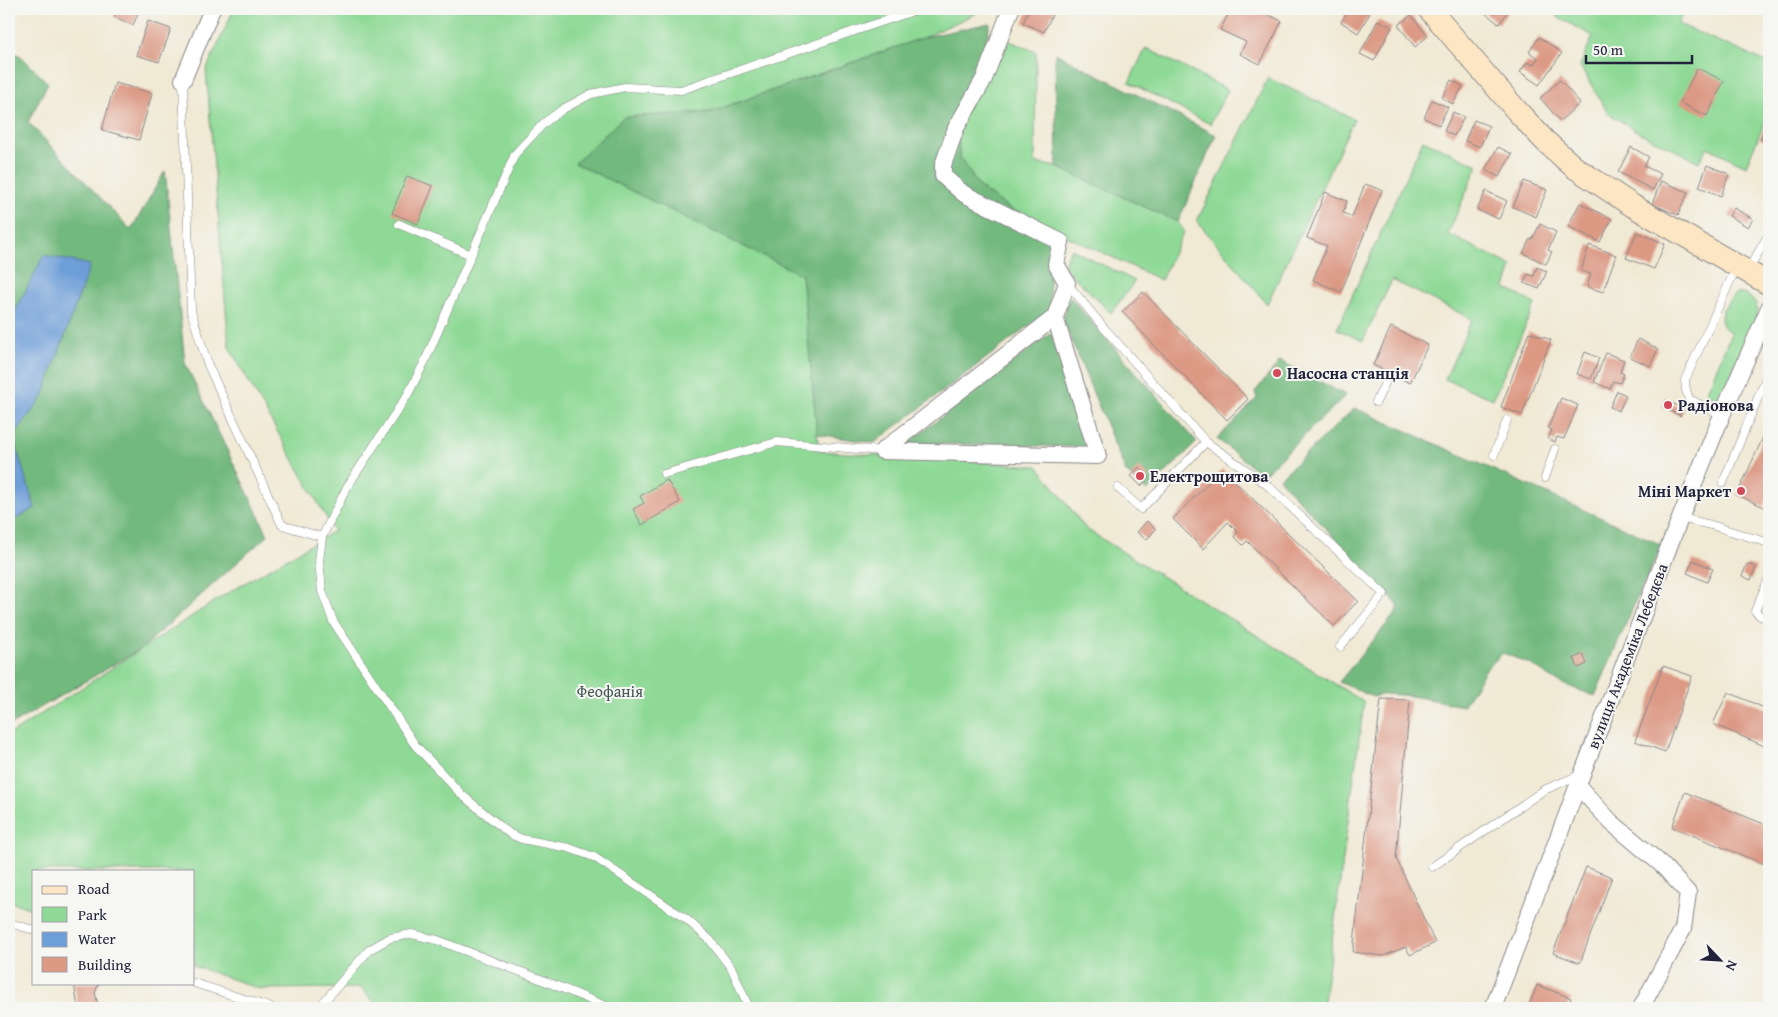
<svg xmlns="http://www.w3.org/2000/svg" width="1778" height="1017" viewBox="0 0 1778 1017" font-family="'Gentium Book Plus',serif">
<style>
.green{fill:#8ed995;stroke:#587e68}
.forest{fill:#72b97e;stroke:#4a6e5c}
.water{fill:#6e9ed8;stroke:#48608a}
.building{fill:#dc9984}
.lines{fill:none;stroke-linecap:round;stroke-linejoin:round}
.lane-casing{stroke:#898688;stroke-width:9}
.street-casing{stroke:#898688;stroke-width:18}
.secondary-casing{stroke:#898688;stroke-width:24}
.lane{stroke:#fff;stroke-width:8}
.street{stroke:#fff;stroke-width:16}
.secondary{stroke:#fce6c4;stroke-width:22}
.poi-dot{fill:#d1495b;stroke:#f6f6f2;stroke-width:2}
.labels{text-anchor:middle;stroke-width:4;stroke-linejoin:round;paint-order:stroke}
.poi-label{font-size:16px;font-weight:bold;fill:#22223b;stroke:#f6f6f2;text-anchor:start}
.street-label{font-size:16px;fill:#22223b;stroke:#f6f6f2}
.park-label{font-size:16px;fill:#425956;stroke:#f6f6f2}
</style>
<rect width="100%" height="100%" fill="#f6f6f2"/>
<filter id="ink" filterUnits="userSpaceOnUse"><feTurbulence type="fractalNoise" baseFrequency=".02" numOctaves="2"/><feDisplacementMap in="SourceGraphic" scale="10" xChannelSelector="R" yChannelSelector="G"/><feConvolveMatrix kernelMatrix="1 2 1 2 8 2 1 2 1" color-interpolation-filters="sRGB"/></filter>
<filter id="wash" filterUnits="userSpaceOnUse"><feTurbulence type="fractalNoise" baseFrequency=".0096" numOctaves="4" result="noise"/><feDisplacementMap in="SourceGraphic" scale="20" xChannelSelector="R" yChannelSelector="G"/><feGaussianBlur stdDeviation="1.12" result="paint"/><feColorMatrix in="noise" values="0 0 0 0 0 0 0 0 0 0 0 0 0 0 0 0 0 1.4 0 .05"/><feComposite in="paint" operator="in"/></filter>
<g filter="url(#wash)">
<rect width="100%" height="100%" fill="#f0e9d4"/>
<g class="green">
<path d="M234,9H985L925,37L710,112L624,117L575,163L802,275L819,451L1038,466L1086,529L1364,702L1323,1008H379L361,988L260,989L194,966V871H34V910L9,901V735L226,594L334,531L229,347L206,70Z"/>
<path d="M1549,9H1685L1678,24L1769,63V112L1746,166L1707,147L1699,162L1638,132L1608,113L1580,66L1593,36L1559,18Z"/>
<path d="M1003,38L1036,52L1035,163L1057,167L1178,222L1184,231L1161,280L1015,212L979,187L960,157L956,128Z"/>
<path d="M1146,48L1228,90L1210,124L1129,82Z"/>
<path d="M1268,78L1354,119L1267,304L1197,221Z"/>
<path d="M1423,140L1478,165L1448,234L1512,266L1505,288L1535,304L1493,399L1445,379L1472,319L1392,280L1363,341L1337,329Z"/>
<path d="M1071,249L1135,281L1111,313L1063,266Z"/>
<path d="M1736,293C1748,294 1755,299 1758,311L1722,396L1716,398L1706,394L1731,333C1712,321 1724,306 1736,293Z"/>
</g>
<g class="forest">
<path d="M990,23L976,94L956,127L960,157L979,187L1014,212L1055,230L1049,252L1050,310L874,443L817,434L802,275L575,163L624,117L710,112L925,37Z"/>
<path d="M9,51L21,56L48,83L28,122L131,230L165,171L185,363L268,535L142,648L9,726Z"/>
<path d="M1055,53L1216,135L1178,222L1057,167Z"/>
<path d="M1069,296L1197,442L1147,491L1126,472L1063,320Z"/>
<path d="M1051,333L1085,447L908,443Z"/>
<path d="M1280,361L1346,395L1263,475L1217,439L1257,398L1255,392Z"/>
<path d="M1355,408L1662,545L1637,598L1595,696L1560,683L1530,664L1503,653L1486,669L1463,706C1441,702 1393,689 1373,697L1339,682L1395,614L1399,606L1279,479Z"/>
</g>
<path class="water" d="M44,255L90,265L43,396L13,437L35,508L9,523V324Z"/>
<g id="blocks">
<g class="building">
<path d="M118,9H140L133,25L114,17Z"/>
<path d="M1029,9H1055L1044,32L1023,23Z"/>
<path d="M1231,9H1256L1282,21L1260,64L1240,54L1246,42L1220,30Z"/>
<path d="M1349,9H1370L1372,10L1358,33L1341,22Z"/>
<path d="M1480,9H1510L1499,24Z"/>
<path d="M1411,15L1428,36L1415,47L1398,25Z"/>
<path d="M1378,20L1392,27L1374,61L1360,54Z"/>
<path d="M148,21L171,29L159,62L136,55Z"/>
<path d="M1539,37L1562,53L1539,85L1520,72L1527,62L1533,65L1538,58L1529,52Z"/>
<path d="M1697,68L1724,81L1707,116L1680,103Z"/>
<path d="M1451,80L1463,86L1453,104L1442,98Z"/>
<path d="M1560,80L1580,103L1560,121L1540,98Z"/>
<path d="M115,83L152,93L139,140L102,130Z"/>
<path d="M1432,100L1448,107L1439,125L1424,118Z"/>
<path d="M1453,112L1464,117L1454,136L1444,131Z"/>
<path d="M1769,118V146L1766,144L1767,142L1760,139Z"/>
<path d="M1474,120L1489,126L1480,147L1465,141Z"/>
<path d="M1498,147L1512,154L1499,177L1485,170Z"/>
<path d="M1631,147L1649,157L1644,166L1661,174L1653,190L1618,172Z"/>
<path d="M1707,165L1729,174L1721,196L1699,187Z"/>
<path d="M407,176L433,186L418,224L392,213Z"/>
<path d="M1524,181L1547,190L1536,217L1513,207Z"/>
<path d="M1661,181L1688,192L1678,215L1652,204Z"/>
<path d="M1365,184L1382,190L1341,292L1313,280L1327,246L1307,238L1325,192L1347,201L1343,213L1352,217Z"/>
<path d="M1486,191L1507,201L1499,219L1477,210Z"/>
<path d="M1580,203L1612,219L1600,242L1568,226Z"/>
<path d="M1734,208L1753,219L1748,227L1729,216Z"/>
<path d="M1540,224L1556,232L1548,250L1552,252L1546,264L1523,253L1530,239L1532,240Z"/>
<path d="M1637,232L1665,244L1654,269L1626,258Z"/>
<path d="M1589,245L1616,255L1603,292L1587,287L1591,274L1581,271Z"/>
<path d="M1537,267L1547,271L1539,289L1524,283L1528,274L1534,276Z"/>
<path d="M1143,292L1248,399L1227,420L1122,312Z"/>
<path d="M1391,327L1428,345L1410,383L1373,365Z"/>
<path d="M1529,332L1551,340L1522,415L1501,407Z"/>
<path d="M1638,339L1658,349L1650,366L1630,357Z"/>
<path d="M1585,352L1599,358L1591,379L1577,374Z"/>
<path d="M1606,353L1624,360L1620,372L1624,374L1620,383L1613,381L1610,389L1594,382Z"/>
<path d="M1276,369L1281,374L1277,377L1272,373Z"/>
<path d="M1617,391L1626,395L1619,411L1610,407Z"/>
<path d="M1561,398L1578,405L1564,439L1557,437L1555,442L1548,439L1552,430L1548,428Z"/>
<path d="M1666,400L1684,409L1680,416L1663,407Z"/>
<path d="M1769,424V495L1764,507L1737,495Z"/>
<path d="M1139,467L1149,477L1141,486L1131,476Z"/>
<path d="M1222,469L1358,601L1334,626L1247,541L1243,545L1234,536L1238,532L1228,522L1203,549L1173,519Z"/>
<path d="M667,480L680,502L642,525L633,509L644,503L640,496Z"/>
<path d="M1147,521L1156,529L1146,540L1137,532Z"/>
<path d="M1693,560L1713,569L1707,582L1687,573Z"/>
<path d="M1747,564L1756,567L1751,580L1742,576Z"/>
<path d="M1583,654L1587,664L1578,668L1574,658Z"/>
<path d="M1663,666L1692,676L1665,752L1635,741Z"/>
<path d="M1728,692L1769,710V748L1713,724Z"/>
<path d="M1381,699L1410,700L1396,858L1435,943L1410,955L1406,947L1383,956L1353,952Z"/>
<path d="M1685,792L1769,826V866L1672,827Z"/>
<path d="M1586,867L1612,877L1580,963L1553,953Z"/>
<path d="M74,983H99L95,993L99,1008H78Z"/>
<path d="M1537,985L1571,998L1567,1008H1528Z"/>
</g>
</g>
</g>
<g filter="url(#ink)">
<use href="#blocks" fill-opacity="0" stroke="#898688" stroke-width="1"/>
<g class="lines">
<g class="lane-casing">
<g id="lane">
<path d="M183,80L191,311L208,365L282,525L322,537"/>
<path d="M399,224L471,255"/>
<path d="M1748,270L1769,234"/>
<path d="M1067,283L1104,328L1206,442"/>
<path d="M1376,402L1387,379"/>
<path d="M1722,415L1689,399L1686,390L1685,380L1736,268"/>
<path d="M1494,455L1507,420"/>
<path d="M664,474L777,442L882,451"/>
<path d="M1545,478L1555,449"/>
<path d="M1723,483L1769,371"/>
<path d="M1118,488L1141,509L1206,442L1265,483L1384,594L1340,647"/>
<path d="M1681,518L1711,525L1769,543"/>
<path d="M1769,578L1755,611L1759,615L1769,620"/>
<path d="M1432,867L1544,790L1580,775"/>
<path d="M9,923L34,930"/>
<path d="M194,983L272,1008"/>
<path d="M313,1008L320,1006L369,950L390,938L412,934L437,940L540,979L610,1008"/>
<path d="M749,1008L732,969L710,940L686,919L594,857L569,848L522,839L510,834L462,795L415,745L333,621L322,591L319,561L322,537L347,487L408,394L425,361L515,154L544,123L563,109L591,94L625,87L681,90L919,9"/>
</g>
</g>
<g class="street-casing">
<g id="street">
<path d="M1011,9L984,79L956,128L943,165V176L964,194L1061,242L1056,264L1067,283L1055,317L882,451L1098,456L1055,317"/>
<path d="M183,80L212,9"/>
<path d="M1578,786L1611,822L1661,864L1688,893L1683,929L1641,1008"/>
<path d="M1493,1008L1673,536L1722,415L1769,308"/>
</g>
</g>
<g class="secondary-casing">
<path id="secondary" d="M1429,9L1517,111L1545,141L1574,167L1633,206L1769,284"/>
</g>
<use href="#lane" class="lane"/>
<use href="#street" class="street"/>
<use href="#secondary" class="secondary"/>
</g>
</g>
<g class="poi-dot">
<circle cx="1277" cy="373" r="5"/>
<circle cx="1668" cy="405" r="5"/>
<circle cx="1140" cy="476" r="5"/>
<circle cx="1741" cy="491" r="5"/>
</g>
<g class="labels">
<g class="poi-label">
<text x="1287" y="379">Насосна станція</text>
<text x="1678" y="411">Радіонова</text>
<text x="1150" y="482">Електрощитова</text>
<text x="1731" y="497" text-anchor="end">Міні Маркет</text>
</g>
<g class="street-label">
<text transform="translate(1627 656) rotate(-69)" y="6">вулиця Академіка Лебедєва</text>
</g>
<g class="park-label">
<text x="610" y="697">Феофанія</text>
</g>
</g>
<rect width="1778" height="1017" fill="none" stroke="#f6f6f2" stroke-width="30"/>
<rect x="32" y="870" width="162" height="115" fill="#f6f6f2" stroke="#a1a1a9"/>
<rect x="42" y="886" width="25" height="8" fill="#fce6c4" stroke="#a1a1a9"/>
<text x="78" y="894" font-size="15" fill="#22223b">Road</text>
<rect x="42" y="907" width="25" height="15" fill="#8ed995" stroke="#a1a1a9"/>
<text x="78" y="920" font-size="15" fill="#22223b">Park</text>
<rect x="42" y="932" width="25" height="15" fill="#6e9ed8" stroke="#a1a1a9"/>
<text x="78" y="944" font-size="15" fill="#22223b">Water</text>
<rect x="42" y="957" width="25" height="15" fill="#dc9984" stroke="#a1a1a9"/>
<text x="78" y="970" font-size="15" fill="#22223b">Building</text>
<g transform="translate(1720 960) rotate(115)" stroke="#f6f6f2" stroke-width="4" paint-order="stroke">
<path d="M0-4L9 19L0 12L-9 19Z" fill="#22223b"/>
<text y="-8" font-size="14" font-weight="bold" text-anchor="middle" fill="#22223b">N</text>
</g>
<path d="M1586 55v8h106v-8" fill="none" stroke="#22223b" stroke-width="2.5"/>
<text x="1593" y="55" font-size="15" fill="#22223b" stroke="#f6f6f2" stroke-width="4" paint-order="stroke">50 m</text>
</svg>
